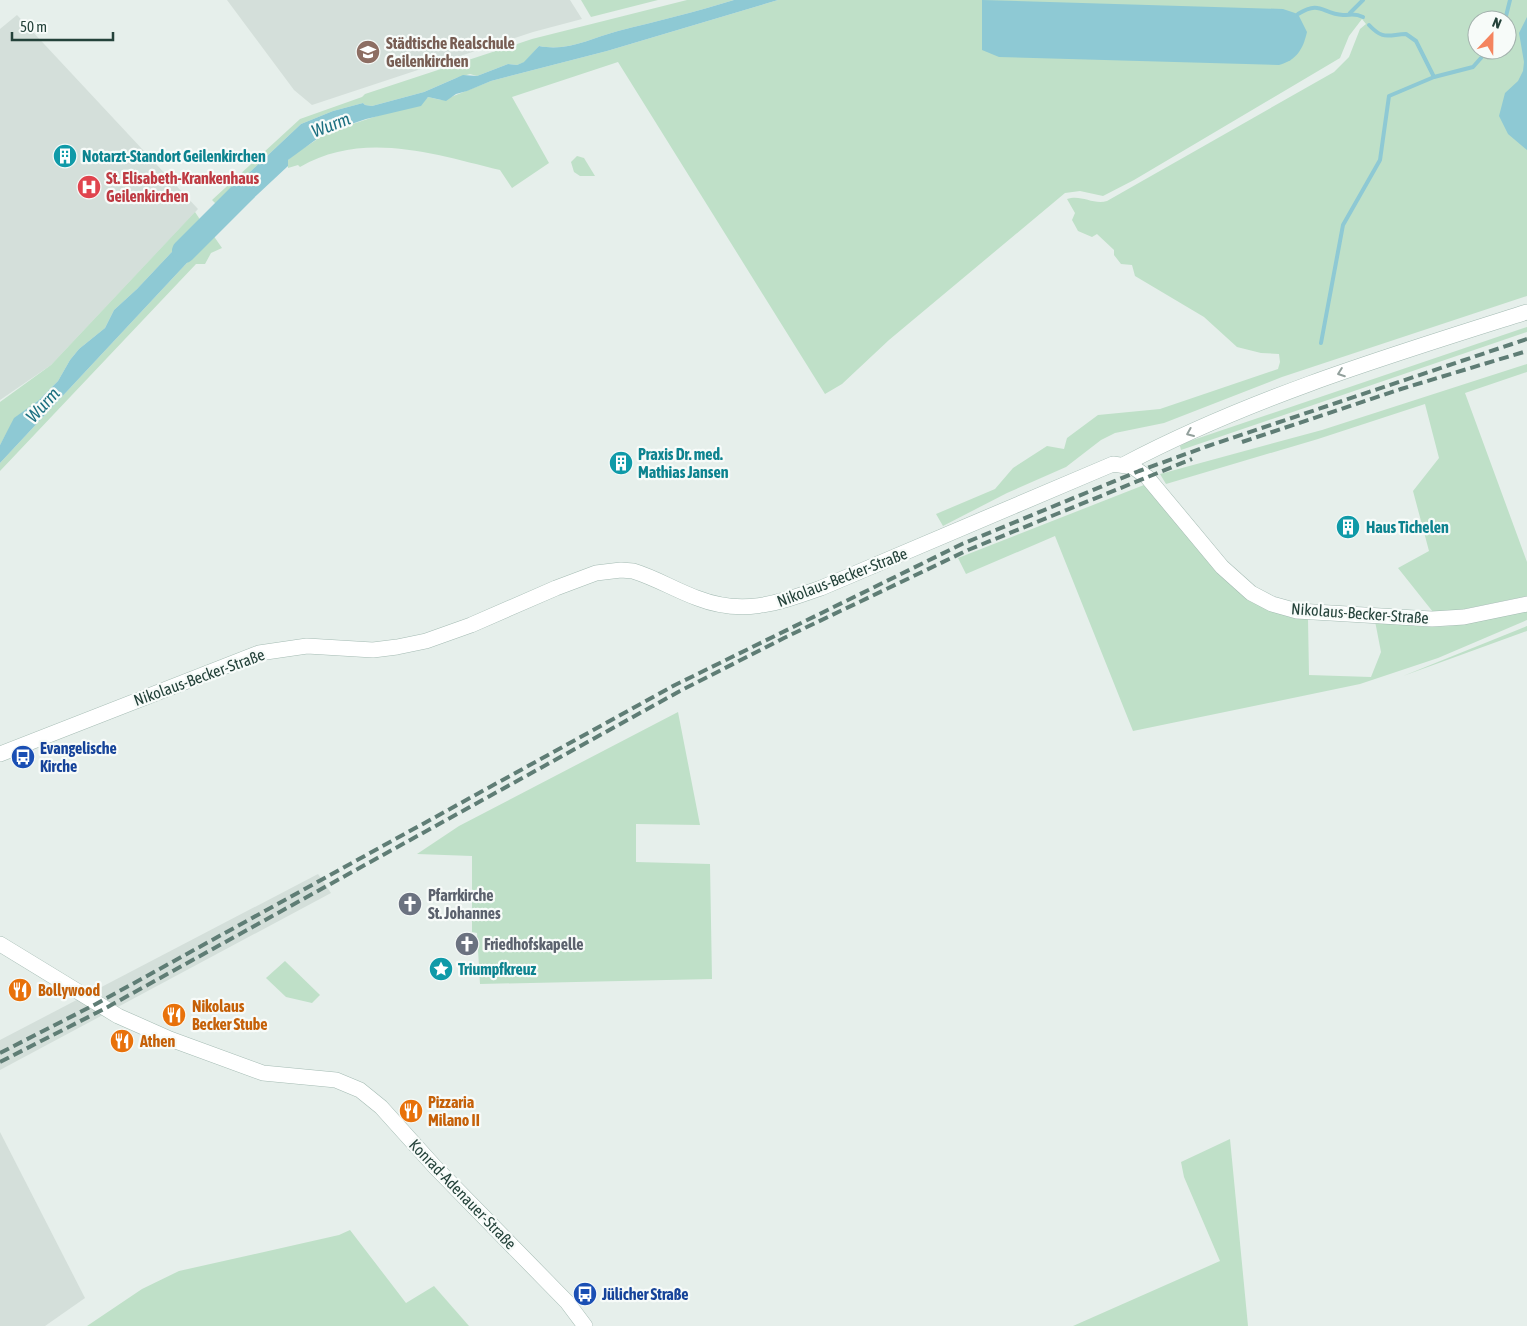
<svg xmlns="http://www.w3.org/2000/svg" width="1527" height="1326" viewBox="0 0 1527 1326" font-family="'Asap Condensed',sans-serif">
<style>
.built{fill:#d4dfda}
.green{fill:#bfe0c8;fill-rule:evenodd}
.water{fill:#8ec9d4}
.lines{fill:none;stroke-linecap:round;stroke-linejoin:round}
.stream{stroke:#8ec9d4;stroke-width:4}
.river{stroke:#8ec9d4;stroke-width:24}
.secondary-casing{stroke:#a4bbb3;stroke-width:16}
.secondary{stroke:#fff;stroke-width:15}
.rail{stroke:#5f7d75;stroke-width:4;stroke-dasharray:10 5;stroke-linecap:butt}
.oneway{stroke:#92a09c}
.labels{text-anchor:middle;stroke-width:4.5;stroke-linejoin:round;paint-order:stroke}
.education-label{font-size:16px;font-weight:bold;fill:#785e54;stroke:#f7fbf9;text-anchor:start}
.culture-label{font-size:16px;font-weight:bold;fill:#0d838f;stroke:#f7fbf9;text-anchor:start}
.health-label{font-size:16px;font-weight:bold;fill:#be3a42;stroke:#f7fbf9;text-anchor:start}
.street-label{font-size:16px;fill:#24423a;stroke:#f7fbf9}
.transit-label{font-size:16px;font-weight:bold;fill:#164399;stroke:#f7fbf9;text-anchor:start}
.worship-label{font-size:16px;font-weight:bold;fill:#5b616d;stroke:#f7fbf9;text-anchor:start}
.food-label{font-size:16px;font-weight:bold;fill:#c56008;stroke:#f7fbf9;text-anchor:start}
.water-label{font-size:18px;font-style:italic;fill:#1c6f80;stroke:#f7fbf9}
</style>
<rect width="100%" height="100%" fill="#e6efeb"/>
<g class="built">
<path d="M227,0H570L582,19L533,32L312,105L294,90Z"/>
<path d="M17,15L198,209L51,365L0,400V29Z"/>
<path d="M318,874L331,893L0,1070V1040Z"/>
<path d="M0,1132L85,1298L45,1326H0Z"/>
</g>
<g class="green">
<path d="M581,0H658L591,17Z"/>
<path d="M687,0H734C696,12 657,21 618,31C591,38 568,52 539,46L525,62L517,65L508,64L477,76L470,74L456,78L424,92L372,106L365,105L363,103L333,111L301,124L216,204L212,200L300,119L362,97L365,94L532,39Z"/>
<path d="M778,0H1527V296L1282,377L1164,423L1115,433L1101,440L1066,467L1007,493L943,526L936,514L995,489L1013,468L1047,446L1064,449L1067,438L1098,415L1160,409L1278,369L1280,362L1279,354L1261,353L1237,347L1204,317L1135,276L1132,265L1121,264L1114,255V250L1097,234L1092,237L1078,231L1072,220L1075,213L1067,199C1081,194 1093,205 1107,201L1334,72L1349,57L1360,29L1366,24L1362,19L1349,36L1340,58L1134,180L1103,196L1080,191L1065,193L889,340L842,384L825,394L618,62L512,97L549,163L512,188L500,170C434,154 363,130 300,167L298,165L288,168V160C299,149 313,144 325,133L423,101L428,97L441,100L451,97L491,81L607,51ZM1477,20H1507V50H1477Z"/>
<path d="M577,156L584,158L595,176H580L574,172L571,162Z"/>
<path d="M195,212L201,221L137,289L114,310L105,328L79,349L70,360L58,381L39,400L15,418L0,445V402L51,365Z"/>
<path d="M213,235L222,248L211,253L205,264H196L0,471V463Z"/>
<path d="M1527,327V332L1181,450L1180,446L1187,442Z"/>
<path d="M1527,364V372L1465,393L1527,562V596L1455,611L1433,612L1398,568L1429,551L1413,491L1439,458L1425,404L1318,439L1166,484L1160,474L1322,430Z"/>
<path d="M1144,485L1225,580L1236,588L1308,619L1309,675L1371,677L1381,652L1375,621L1426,627L1451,626L1527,611V620L1438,658L1360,684L1133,731L1055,536L966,574L958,558Z"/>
<path d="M1527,626V631L1403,676Z"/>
<path d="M678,712L700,825L636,824V862L710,864L712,979L480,984L477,933L472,932V856L417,854L459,826Z"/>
<path d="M285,961L320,995L312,1003L286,997L266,978Z"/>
<path d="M1230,1139L1248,1326H1073L1220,1261L1184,1177L1181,1162Z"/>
<path d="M350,1230L406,1303L434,1286L469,1326H87L142,1289L179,1271L339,1235Z"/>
</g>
<g class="water">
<path d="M734,0H778L607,51L491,81L467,91L456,94L446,101L428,97L421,106L366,119L325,133L288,160V166L230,220L216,204L301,124L333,111L363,103L365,105L372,106L424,92L463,75L477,76L508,64L517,65L524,62L539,46C568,52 591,38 618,31C657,21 696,12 734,0Z"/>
<path d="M982,0L1283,9L1298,14L1307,32C1303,49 1297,60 1279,65L999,57L982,50Z"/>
<path d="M1527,17V150L1508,134L1499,116L1505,93L1518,81L1523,71L1524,62L1519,33Z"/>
<path d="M201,221L213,235L0,463V445L14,418L39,400L58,381L70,360L79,349L105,328L114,310L137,289Z"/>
</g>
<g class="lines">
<g class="stream">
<path d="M1350,13L1363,0"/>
<path d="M1298,14C1321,0 1322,14 1343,15C1352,15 1355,13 1363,17"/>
<path d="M1505,20L1510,0"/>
<path d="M1369,25C1383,40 1387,35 1406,34L1416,41L1434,77"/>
<path d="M1321,343L1343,225L1380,160L1389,96L1434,77L1473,67L1488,50"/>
</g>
<path class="river" d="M184,251L245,190"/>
<g class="secondary-casing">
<g id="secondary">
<path d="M1125,464C1252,397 1391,355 1527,312"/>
<path d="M0,754L259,653L307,646L373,650L397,647L426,641L471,625L556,588L596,573L621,570L633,571C656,578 675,590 697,598C743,616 778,603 821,588L1113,464L1133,467L1147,477L1222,567L1251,593L1272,604L1297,611L1432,619L1464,617L1527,604"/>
<path d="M0,944L118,1016L170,1039L263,1073L336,1080L360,1090L381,1107L435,1167L567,1302L585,1326"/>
</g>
</g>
<use href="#secondary" class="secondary"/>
<g class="rail">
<path d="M1242,442L1401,389L1527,351"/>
<path d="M0,1053L96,1004L675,685L962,544L1139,471L1208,446L1527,339"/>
<path d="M0,1062L104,1009L680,691L784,638L968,550L1192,459"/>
</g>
</g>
<defs><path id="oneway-chevron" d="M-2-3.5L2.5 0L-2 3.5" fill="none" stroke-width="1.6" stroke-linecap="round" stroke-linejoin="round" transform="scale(1.25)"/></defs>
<g class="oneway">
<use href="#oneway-chevron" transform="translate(1341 373) rotate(160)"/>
<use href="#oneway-chevron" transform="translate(1190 433) rotate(157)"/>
</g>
<defs>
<g id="school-disc" transform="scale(1.25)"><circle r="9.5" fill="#8d6e63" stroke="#f7fbf9"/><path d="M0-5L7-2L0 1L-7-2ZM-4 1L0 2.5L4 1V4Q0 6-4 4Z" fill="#fff"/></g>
<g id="building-disc" transform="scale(1.25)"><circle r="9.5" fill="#0f9aa8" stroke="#f7fbf9"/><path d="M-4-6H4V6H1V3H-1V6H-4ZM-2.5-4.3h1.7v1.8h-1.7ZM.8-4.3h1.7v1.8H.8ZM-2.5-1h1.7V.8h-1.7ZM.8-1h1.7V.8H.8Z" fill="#fff"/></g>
<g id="hospital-disc" transform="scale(1.25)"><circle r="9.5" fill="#e0444e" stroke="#f7fbf9"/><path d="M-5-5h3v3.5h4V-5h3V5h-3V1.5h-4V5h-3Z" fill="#fff"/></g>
<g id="bus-disc" transform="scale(1.25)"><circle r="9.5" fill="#1a4fb4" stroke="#f7fbf9"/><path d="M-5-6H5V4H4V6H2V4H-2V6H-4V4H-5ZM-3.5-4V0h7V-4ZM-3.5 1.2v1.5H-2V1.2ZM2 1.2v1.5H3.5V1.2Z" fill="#fff"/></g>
<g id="church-disc" transform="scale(1.25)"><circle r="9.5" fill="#6b7280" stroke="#f7fbf9"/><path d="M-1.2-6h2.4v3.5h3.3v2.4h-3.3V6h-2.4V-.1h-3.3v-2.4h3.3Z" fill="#fff"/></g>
<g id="sight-disc" transform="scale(1.25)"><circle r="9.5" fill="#0f9aa8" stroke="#f7fbf9"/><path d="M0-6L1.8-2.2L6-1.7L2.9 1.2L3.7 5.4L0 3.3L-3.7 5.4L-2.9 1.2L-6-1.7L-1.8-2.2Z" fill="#fff"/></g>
<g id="restaurant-disc" transform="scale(1.25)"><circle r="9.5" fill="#e8710a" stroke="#f7fbf9"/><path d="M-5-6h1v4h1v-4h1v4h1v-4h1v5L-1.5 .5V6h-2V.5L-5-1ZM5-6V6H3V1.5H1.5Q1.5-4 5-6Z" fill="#fff"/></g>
</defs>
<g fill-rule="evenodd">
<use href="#school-disc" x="368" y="52"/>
<use href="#building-disc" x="65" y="156"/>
<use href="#hospital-disc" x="89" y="187"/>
<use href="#building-disc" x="621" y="463"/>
<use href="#building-disc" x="1348" y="527"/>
<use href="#bus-disc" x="23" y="757"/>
<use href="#church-disc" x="410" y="904"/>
<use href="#church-disc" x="467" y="944"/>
<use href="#sight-disc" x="441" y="969"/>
<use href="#restaurant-disc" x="20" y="990"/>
<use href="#restaurant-disc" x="174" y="1015"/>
<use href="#restaurant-disc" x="122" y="1041"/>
<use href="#restaurant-disc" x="411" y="1111"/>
<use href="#bus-disc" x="585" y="1294"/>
</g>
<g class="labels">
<g class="education-label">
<text x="386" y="49">Städtische Realschule<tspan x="386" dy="18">Geilenkirchen</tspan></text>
</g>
<g class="culture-label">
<text x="82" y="162">Notarzt-Standort Geilenkirchen</text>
<text x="638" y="460">Praxis Dr. med.<tspan x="638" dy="18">Mathias Jansen</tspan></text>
<text x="1366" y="533">Haus Tichelen</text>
<text x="458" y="975">Triumpfkreuz</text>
</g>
<g class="health-label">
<text x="106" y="184">St. Elisabeth-Krankenhaus<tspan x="106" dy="18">Geilenkirchen</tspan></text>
</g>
<g class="street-label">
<text transform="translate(842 577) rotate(-21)" y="6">Nikolaus-Becker-Straße</text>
<text transform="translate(1360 613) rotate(4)" y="6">Nikolaus-Becker-Straße</text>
<text transform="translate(199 677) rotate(-20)" y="6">Nikolaus-Becker-Straße</text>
<text transform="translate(463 1194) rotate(46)" y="6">Konrad-Adenauer-Straße</text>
</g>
<g class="transit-label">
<text x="40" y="754">Evangelische<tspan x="40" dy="18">Kirche</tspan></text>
<text x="602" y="1300">Jülicher Straße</text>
</g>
<g class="worship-label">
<text x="428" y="901">Pfarrkirche<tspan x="428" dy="18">St. Johannes</tspan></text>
<text x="484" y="950">Friedhofskapelle</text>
</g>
<g class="food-label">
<text x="38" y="996">Bollywood</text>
<text x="192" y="1012">Nikolaus<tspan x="192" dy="18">Becker Stube</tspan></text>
<text x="140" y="1047">Athen</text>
<text x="428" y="1108">Pizzaria<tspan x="428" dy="18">Milano II</tspan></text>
</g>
<g class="water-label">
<text transform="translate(331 125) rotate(-21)" y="6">Wurm</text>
<text transform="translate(43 405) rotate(-47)" y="6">Wurm</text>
</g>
</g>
<g transform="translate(1492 35) rotate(22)"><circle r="24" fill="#f7fbf9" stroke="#a3b1ad"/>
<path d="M0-4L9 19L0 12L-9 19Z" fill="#f4845f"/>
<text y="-8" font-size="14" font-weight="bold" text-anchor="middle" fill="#24423a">N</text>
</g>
<path d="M12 32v8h101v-8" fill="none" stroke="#24423a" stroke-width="2.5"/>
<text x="20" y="32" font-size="15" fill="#24423a" stroke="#f7fbf9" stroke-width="4" paint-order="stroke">50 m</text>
</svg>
